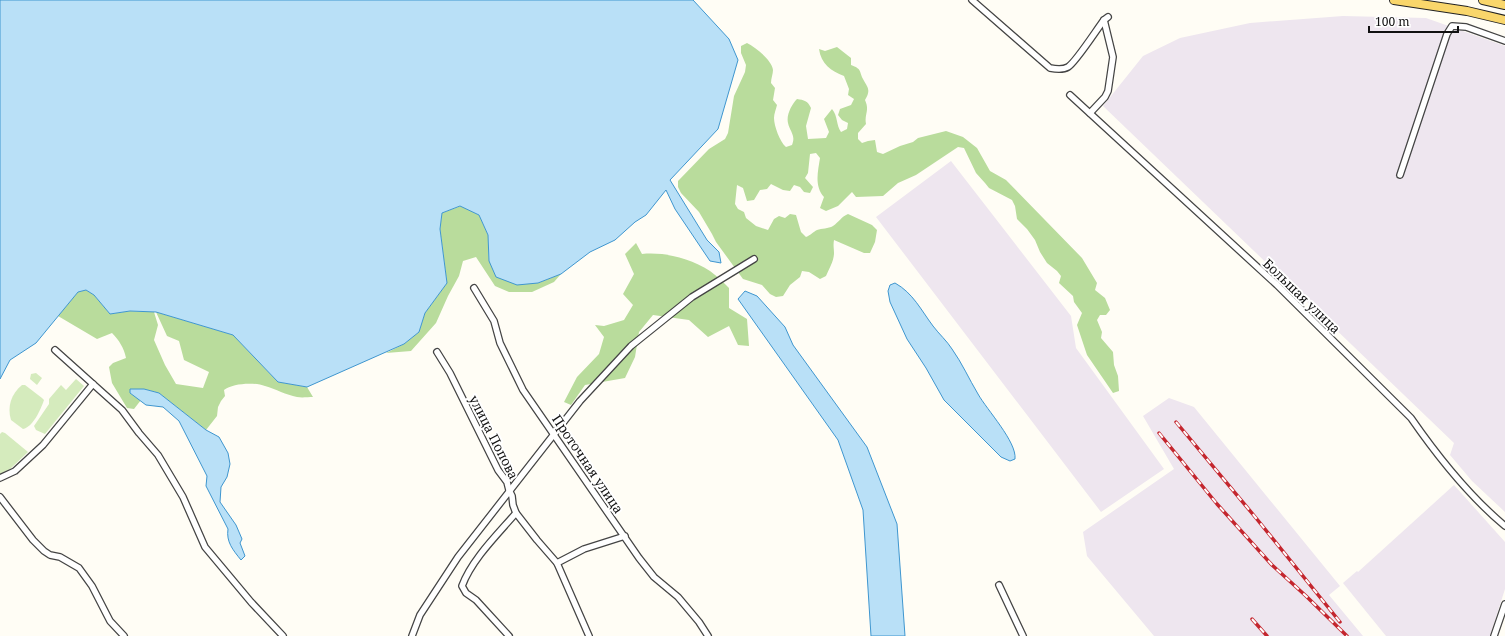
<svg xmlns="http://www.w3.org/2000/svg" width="1505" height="636" viewBox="0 0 1505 636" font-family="'Noto Serif',serif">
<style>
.industrial{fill:#eee6ef}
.green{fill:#d5ebbd}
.forest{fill:#b9dc9c}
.water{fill:#b9e0f7;stroke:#3f96cf}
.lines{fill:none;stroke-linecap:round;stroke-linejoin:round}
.minor-casing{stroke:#444;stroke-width:8}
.primary-casing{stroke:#222;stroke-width:10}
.minor{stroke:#fff;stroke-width:5.5}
.primary{stroke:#f9d66b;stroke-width:8}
.rail-casing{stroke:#c4262e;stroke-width:3.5}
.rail{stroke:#fff;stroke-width:2;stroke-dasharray:6;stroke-linecap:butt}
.labels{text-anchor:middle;stroke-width:4;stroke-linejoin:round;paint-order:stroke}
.street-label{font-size:13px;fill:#111;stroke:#fff}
</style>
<rect width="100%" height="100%" fill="#fffdf5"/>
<g class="industrial">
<path d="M1343,16L1426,18L1505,46V512L1472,481L1450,455L1454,443L1103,106L1143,56L1180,38L1250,23Z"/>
<path d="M951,161L1071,316L1076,348L1164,469L1101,512L876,217Z"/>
<path d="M1169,398L1194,407L1340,586L1329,595L1363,636H1154L1087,556L1083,532L1174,469L1143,416Z"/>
<path d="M1454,485L1505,542V589L1490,636H1386L1343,583L1357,571L1358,572Z"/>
</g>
<g class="green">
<path d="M36,373L42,378L37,385L30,379L31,374Z"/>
<path d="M76,379L84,386L45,434L36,430L34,426L49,404V399L61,385L66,390Z"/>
<path d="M22,385H25L42,398L44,400C41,409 33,427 23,429L11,420C7,407 11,394 22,385Z"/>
<path d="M2,432L5,433L28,452L10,469L0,474V434Z"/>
</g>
<g class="forest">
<path d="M747,43C755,47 772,60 773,70C773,74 771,78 771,83L775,88L773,100L777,105C776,109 774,114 774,118C774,126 780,142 786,147L792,145C796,135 790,132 788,123C786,115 792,104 797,99C804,100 808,101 811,108L806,126L808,139L826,138L829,132L824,119L832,109C838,116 836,125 841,132L847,129L848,123L842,120L838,115L840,109L851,105L854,99L848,95L849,89L844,76C831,71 821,64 819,49L825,51L837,47L851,58V65C862,69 859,71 863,79C868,88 871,90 865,100C870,111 864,114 866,124L858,133V139L862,143L868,141L875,140L877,152L883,154L900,146L913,142L918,138L946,131L963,137L977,148L990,171L1006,180L1082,258L1097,283L1095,290L1105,298L1110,310L1106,315H1100L1097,320L1102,332L1101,338L1113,352L1114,365L1118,376L1119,391L1113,393L1087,355L1077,325L1082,313L1074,302L1073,296L1059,283L1061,276L1057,271L1047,263L1040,252L1035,240L1027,229L1017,219L1015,206L1012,200L989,188L985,183L976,173L964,148L958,147L916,175L898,183L883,196L856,197L852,192L838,206L826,211L820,208L824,197C814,186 818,171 820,158L816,153L810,154L808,173L805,178L813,187L810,193L804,192L800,187L794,185L790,191L783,190L771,184L767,189L760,190L754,200L747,201L743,188L737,185L735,204L738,209L744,212L746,218L756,226L768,230L774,219L779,216L785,218L790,214L796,215L801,232L806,237C811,235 813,232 817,230C822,228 828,229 833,226C839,222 841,217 848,214L872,225L877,230L875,242L870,253H864L834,240C833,246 834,248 834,253C834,261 829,269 826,276L820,279L809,272L802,271L800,277L790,285L783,296L776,297L770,294L762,285L743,279L716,242L712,234L699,212L681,193L678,187V181L709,149L725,139L728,133L734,96L745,72L746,65L741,53V46Z"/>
<path d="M461,206L479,215L488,235L489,261L538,283L561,274L554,282L532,292H509L495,286L476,257L463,261L459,276L448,296L436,323L411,351L386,353L404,344L419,332L425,313L447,283L440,229L442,213Z"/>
<path d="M636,243L642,254C665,252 690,258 710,271C717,276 723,282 729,288V308L747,319L749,346L738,345L729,326L708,337L689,320L653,315L639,332L635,357L625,378L585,385L571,405L564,402L577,377L599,354L604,337L595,325L604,326L624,320L633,305L623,294L634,274L625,254Z"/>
<path d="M86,290L94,295L110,314L130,311L154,312L158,325L154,340L165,365L176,384L203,388L209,372L184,360L179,341L167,336L156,312L233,335L278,382L307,387L313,397C308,397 302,398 297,397C286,395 276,389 265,386C254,382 233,383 224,390L225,396L221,401L218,407L217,416L206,430L159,393L144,389L130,393L141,400L134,409L127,408L112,383L109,367L113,363L126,358C124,348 119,340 112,333L97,339L58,316L78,292Z"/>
</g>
<g class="water">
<path d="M0,0H693L729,39L738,60L718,129L670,180L707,240L719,252L721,263L710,261L675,209L666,190L646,215L635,222L615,240L590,252L561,274L538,283L517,285L496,277L489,261L488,235L479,215L460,206L442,213L440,229L447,283L425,313L419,332L404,344L307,387L278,382L233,335L156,312L130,311L110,314L94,295L86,290L78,292L36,343L10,360L0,379Z"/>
<path d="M895,283C913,293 921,310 933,326C939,334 947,341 952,349C962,363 969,379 978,394C987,410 1017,442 1015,459L1010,461L1001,457L944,400L926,368L907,339L890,302L888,291L890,285Z"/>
<path d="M745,291L757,296L785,327L793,345L867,447L897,524L905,636H871L863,510L838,440L738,299Z"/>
<path d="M130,389H144L159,393L206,430L219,437L228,453L230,464L227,477L221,487L220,502L236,525L242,539L240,543L245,556L241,560C233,550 226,542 228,529L206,486L207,476L179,421L163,407L146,405L130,393Z"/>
</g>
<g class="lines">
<g class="minor-casing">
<g id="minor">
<path d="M972,0L1050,68C1055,69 1063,70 1068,67C1076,62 1097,29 1104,20L1108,17"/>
<path d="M1070,95L1277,285L1411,418C1438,457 1468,495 1505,526"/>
<path d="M1090,113L1105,97L1108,91L1113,57L1104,20"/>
<path d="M1400,175L1447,34L1452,26L1466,27L1505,41"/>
<path d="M474,288L494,321L500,343L523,390L639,558L654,577L678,597L699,622L708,636"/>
<path d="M55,350L122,410L139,433L158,455L183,497L205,547L251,602L283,636"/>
<path d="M437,352L450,373L498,470L507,482L509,490L512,496L513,505L516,513L537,540L557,563L589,636"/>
<path d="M0,478L15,471L43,445L93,384"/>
<path d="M0,497L33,540L44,551L50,555L60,557L79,568L92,586L110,621L124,636"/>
<path d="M557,563L584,549L625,536"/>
<path d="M999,585L1023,636"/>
<path d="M412,636L420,615L458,557L580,401L631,346L692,297L754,259"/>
<path d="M509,636L476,600L466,593L462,586C472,559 498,534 516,513"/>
<path d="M1494,636L1505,604"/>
</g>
</g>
<g class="primary-casing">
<g id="primary">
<path d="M1394,0L1467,11L1505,20"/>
<path d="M1483,0L1505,5"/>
</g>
</g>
<use href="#minor" class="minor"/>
<use href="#primary" class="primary"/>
<g class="rail-casing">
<g id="rail">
<path d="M1176,422L1256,518L1340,622"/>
<path d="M1159,433L1217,504L1272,565L1306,596L1347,636"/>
<path d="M1252,619L1267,636"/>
</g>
</g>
<use href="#rail" class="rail"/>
</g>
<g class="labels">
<g class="street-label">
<text transform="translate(1302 296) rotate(44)" y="5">Большая улица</text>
<text transform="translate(494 437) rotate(63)" y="5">улица Попова</text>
<text transform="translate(588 464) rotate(56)" y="5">Проточная улица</text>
</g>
</g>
<path d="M1369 26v6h89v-6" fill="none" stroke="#111111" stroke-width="2"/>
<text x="1375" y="26" font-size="12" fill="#111111" stroke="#ffffff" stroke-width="3" paint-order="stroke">100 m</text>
</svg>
